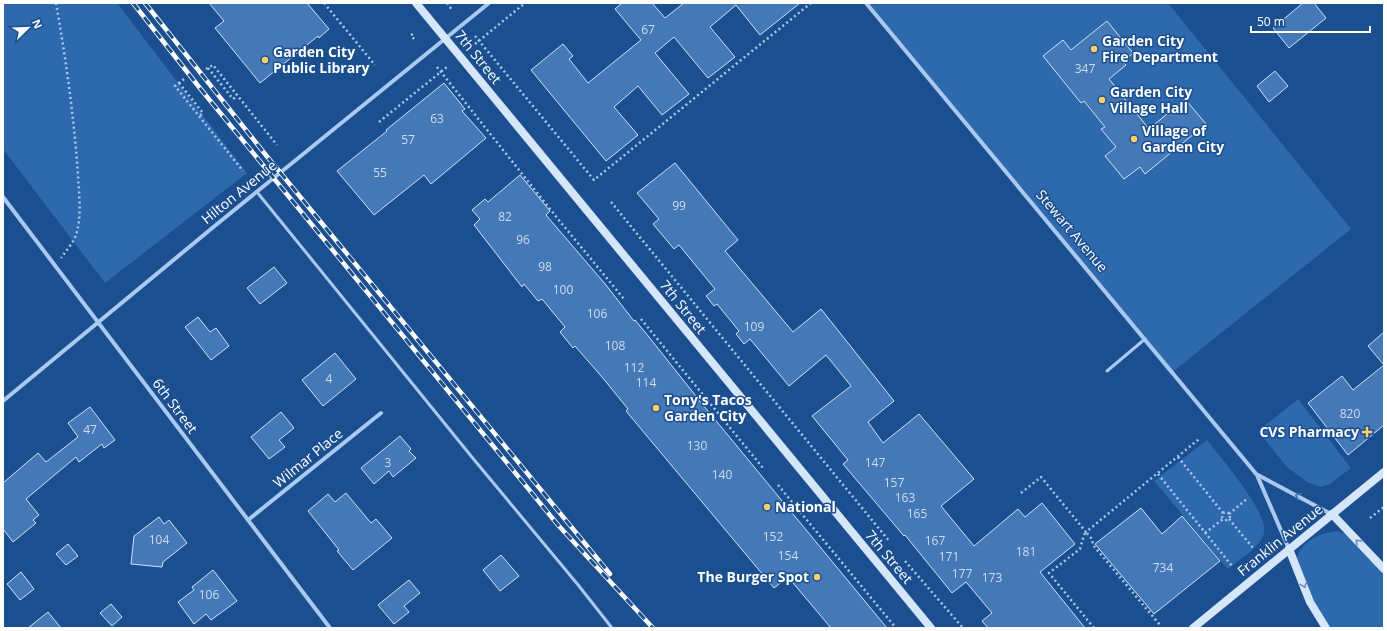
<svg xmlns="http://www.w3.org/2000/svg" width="1387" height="631" viewBox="0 0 1387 631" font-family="'Open Sans',sans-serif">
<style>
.green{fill:#2e69ad}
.building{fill:#4478b7;stroke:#cfe3fa}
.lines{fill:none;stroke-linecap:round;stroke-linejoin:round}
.path{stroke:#a9c9ee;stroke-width:2.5;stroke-dasharray:2 3;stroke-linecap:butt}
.lane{stroke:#a9c9ee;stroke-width:3}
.street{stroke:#a9c9ee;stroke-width:4}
.secondary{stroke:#d6e6fa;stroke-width:8}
.rail-casing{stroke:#fff;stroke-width:4.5}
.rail{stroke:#1b4f8f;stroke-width:3;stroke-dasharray:9;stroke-linecap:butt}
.oneway{stroke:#4674ac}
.oneway2{stroke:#668bba}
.poi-dot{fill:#ffd166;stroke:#1b4f8f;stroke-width:1.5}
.labels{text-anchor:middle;stroke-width:3;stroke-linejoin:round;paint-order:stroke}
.number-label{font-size:12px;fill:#d0dded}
.poi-label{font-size:14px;font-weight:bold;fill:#fff;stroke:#1b4f8f;text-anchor:start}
.street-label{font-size:14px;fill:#fff;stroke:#1b4f8f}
</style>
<rect width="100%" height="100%" fill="#1b4f8f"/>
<g class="green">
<path d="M3,3H117L247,173L105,283L3,149Z"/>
<path d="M866,3H1168L1351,229L1170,374Z"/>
<path d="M1298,399L1351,468L1330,484L1320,487L1307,482L1287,467L1258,431Z"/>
<path d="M1207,440C1220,457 1269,513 1264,533C1261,547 1239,560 1228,569L1154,481Z"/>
<path d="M1337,531L1352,536L1384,570V628H1328L1294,564C1301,542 1315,534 1337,531Z"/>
</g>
<g class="building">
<path d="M209,3H307L329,29L319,38L318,36L260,83L215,28L224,21Z"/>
<path d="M622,3H652L665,18L684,3H800L760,35L736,5L710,27L735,57L708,78L674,37L655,53L689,94L662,115L638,86L614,107L638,135L606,161L531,70L563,44L573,56L569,59L588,83L641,40L615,9Z"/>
<path d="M1303,3H1314L1326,18L1289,48L1273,28Z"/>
<path d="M1107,21L1133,53L1123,62L1126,65L1109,79L1149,129L1185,99L1206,124L1145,174L1140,167L1124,179L1105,156L1116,147L1101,129L1105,127L1084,101L1081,103L1043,56L1063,40L1071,50Z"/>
<path d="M1275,71L1288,86L1269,102L1257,86Z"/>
<path d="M444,83L465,109L462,111L486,138L431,184L424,175L374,215L337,171L387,131L386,130Z"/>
<path d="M675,163L738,240L725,251L793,332L821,309L894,401L868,422L883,443L919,414L974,479L941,506L974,546L1018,509L1025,517L1042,503L1075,544L1040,572L1085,628H988L982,621L992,613L966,582L952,593L905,535L904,536L843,464L848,460L812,416L851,386L826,355L789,386L750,339L744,344L736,334L739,331L717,304L714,306L706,296L715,289L679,245L674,249L653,224L659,219L637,193Z"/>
<path d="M520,175L550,211L546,215L606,285L634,321L635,320L649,337L703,405L887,628H831L788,577L774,588L626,411L628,409L602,377L575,346L573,348L560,332L565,327L542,299L538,301L524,284L522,287L474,225L480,219L472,210L485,199L488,202Z"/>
<path d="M274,267L287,283L260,304L247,288Z"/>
<path d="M198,317L210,332L216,328L229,346L211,360L185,327Z"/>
<path d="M1384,332V425L1348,455L1308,403L1342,376L1353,390L1384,365L1368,346Z"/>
<path d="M335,353L356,379L323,406L302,380Z"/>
<path d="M90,407L115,440L104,448L102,444L79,462L76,457L26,499L39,515L33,520L36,523L13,542L3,529V483L38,453L46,462L78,437L68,423Z"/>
<path d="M281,412L294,428L279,440L285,447L269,459L251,437Z"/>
<path d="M400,436L411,449L409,451L416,458L393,477L389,471L374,484L361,468Z"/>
<path d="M346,493L371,523L376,519L392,538L353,570L337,551L339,550L308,511L328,494L335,502Z"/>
<path d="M1141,508L1162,534L1182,516L1220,561L1154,614L1095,544Z"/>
<path d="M159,517L164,524L169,520L187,543L163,562L162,567L131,564L134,536Z"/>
<path d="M68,544L78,556L66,565L56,554Z"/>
<path d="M501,555L519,576L500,591L483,570Z"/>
<path d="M213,570L237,601L211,620L206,614L194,624L178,602L194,590L192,587Z"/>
<path d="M21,572L34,589L20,600L7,584Z"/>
<path d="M409,580L420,593L404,606L409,612L394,624L378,605Z"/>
<path d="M111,604L122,617L112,626L100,613Z"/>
<path d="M48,612L61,628H28Z"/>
</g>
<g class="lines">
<g class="path">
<path d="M56,3C66,60 74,117 78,175C79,195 82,216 76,235C73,243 66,251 61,258"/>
<path d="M324,3L375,65"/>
<path d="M447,3L452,10"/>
<path d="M475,36L594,180L811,3"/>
<path d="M414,39L411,35L415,33"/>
<path d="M475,44L525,3"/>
<path d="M437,67L558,219L624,299"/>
<path d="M208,68L233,99L237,96"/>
<path d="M206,69L213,65L277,145"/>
<path d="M184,79L175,86L243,171"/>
<path d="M179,83L203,113L199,116"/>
<path d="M379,122L448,66"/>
<path d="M611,202L890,542"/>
<path d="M641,319L763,468"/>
<path d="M1178,457L1223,513"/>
<path d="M1158,474L1232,566"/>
<path d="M778,485L896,628"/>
<path d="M1021,493L1041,477L1086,532L1199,439"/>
<circle cx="1226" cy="516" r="4"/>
<path d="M1229,514L1248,498"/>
<path d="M1370,518L1384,507"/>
<path d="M1229,519L1253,548"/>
<path d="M1205,533L1223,519"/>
<path d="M905,561L963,628"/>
<path d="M1094,628L1049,573L1080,549L1084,535L1086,532L1092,539L1093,545L1160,625"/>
</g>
<g class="lane">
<path d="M257,192L471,456L579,586L612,628"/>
<path d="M1107,371L1145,339"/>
</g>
<g class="street">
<path d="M866,3L1257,475L1289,549"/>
<path d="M3,197L330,628"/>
<path d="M3,401L211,229L489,3"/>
<path d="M1258,475L1331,514"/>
<path d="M248,520L381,413"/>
</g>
<g class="secondary">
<path d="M416,3L931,628"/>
<path d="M1332,514L1384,569"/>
<path d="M1289,549L1310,602L1326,628"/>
<path d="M1193,628L1384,472"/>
</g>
<g class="rail-casing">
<g id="rail">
<path d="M133,3L199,87L558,525L653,628"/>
<path d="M145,3L265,154L610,574"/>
</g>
</g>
<use href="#rail" class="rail"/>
</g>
<defs><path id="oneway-chevron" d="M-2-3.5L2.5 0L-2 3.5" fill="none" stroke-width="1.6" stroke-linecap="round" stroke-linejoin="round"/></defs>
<use class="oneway" href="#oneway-chevron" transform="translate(1298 496) rotate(-153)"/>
<g class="oneway2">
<use href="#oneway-chevron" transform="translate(1358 542) rotate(-134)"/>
<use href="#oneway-chevron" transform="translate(1304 585) rotate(69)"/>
</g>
<g class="poi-dot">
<circle cx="1094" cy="49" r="4"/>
<circle cx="265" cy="60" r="4"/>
<circle cx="1102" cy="100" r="4"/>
<circle cx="1134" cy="139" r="4"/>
<circle cx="656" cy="408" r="4"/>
<path d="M1365 426h4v4h4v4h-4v4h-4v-4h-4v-4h4z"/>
<circle cx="767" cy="507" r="4"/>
<circle cx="817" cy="577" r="4"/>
</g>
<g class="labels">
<g class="number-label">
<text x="648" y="34">67</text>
<text x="1085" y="73">347</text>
<text x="437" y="123">63</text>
<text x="408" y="144">57</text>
<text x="380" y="177">55</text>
<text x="679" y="210">99</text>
<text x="505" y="221">82</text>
<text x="523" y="244">96</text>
<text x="545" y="271">98</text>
<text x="563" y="294">100</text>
<text x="597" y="318">106</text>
<text x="754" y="331">109</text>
<text x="615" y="350">108</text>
<text x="634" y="372">112</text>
<text x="329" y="383">4</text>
<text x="646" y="387">114</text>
<text x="1350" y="418">820</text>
<text x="90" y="434">47</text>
<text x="697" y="450">130</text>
<text x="388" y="467">3</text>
<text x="875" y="467">147</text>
<text x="722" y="479">140</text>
<text x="894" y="487">157</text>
<text x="905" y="502">163</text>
<text x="917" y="518">165</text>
<text x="773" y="541">152</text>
<text x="159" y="544">104</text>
<text x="935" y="545">167</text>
<text x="1026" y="556">181</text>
<text x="788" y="560">154</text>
<text x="949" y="561">171</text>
<text x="1163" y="572">734</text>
<text x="962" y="578">177</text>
<text x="992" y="582">173</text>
<text x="209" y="599">106</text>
</g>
<g class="poi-label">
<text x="1102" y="46">Garden City<tspan x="1102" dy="16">Fire Department</tspan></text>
<text x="273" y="57">Garden City<tspan x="273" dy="16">Public Library</tspan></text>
<text x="1110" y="97">Garden City<tspan x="1110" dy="16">Village Hall</tspan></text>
<text x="1142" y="136">Village of<tspan x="1142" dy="16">Garden City</tspan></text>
<text x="664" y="405">Tony's Tacos<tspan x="664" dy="16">Garden City</tspan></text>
<text x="1359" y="437" text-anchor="end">CVS Pharmacy</text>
<text x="775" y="512">National</text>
<text x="809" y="582" text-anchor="end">The Burger Spot</text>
</g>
<g class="street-label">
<text transform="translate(478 57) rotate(51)" y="5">7th Street</text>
<text transform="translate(239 192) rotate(-39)" y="5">Hilton Avenue</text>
<text transform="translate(1072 231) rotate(50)" y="5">Stewart Avenue</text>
<text transform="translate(683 307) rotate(51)" y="5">7th Street</text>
<text transform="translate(175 406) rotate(53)" y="5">6th Street</text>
<text transform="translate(308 458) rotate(-39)" y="5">Wilmar Place</text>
<text transform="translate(1280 540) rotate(-39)" y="5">Franklin Avenue</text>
<text transform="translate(889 557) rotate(50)" y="5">7th Street</text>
</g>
</g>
<rect width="1387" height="631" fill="none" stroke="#ffffff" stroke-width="8"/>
<g transform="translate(28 28) rotate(67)" stroke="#1b4f8f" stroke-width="3" paint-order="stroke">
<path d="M0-3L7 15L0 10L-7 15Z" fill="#ffffff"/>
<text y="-6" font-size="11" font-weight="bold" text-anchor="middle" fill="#ffffff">N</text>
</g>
<path d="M1251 26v6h119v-6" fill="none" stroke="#ffffff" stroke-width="2"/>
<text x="1257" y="26" font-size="12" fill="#ffffff" stroke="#1b4f8f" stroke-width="3" paint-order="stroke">50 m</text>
</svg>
